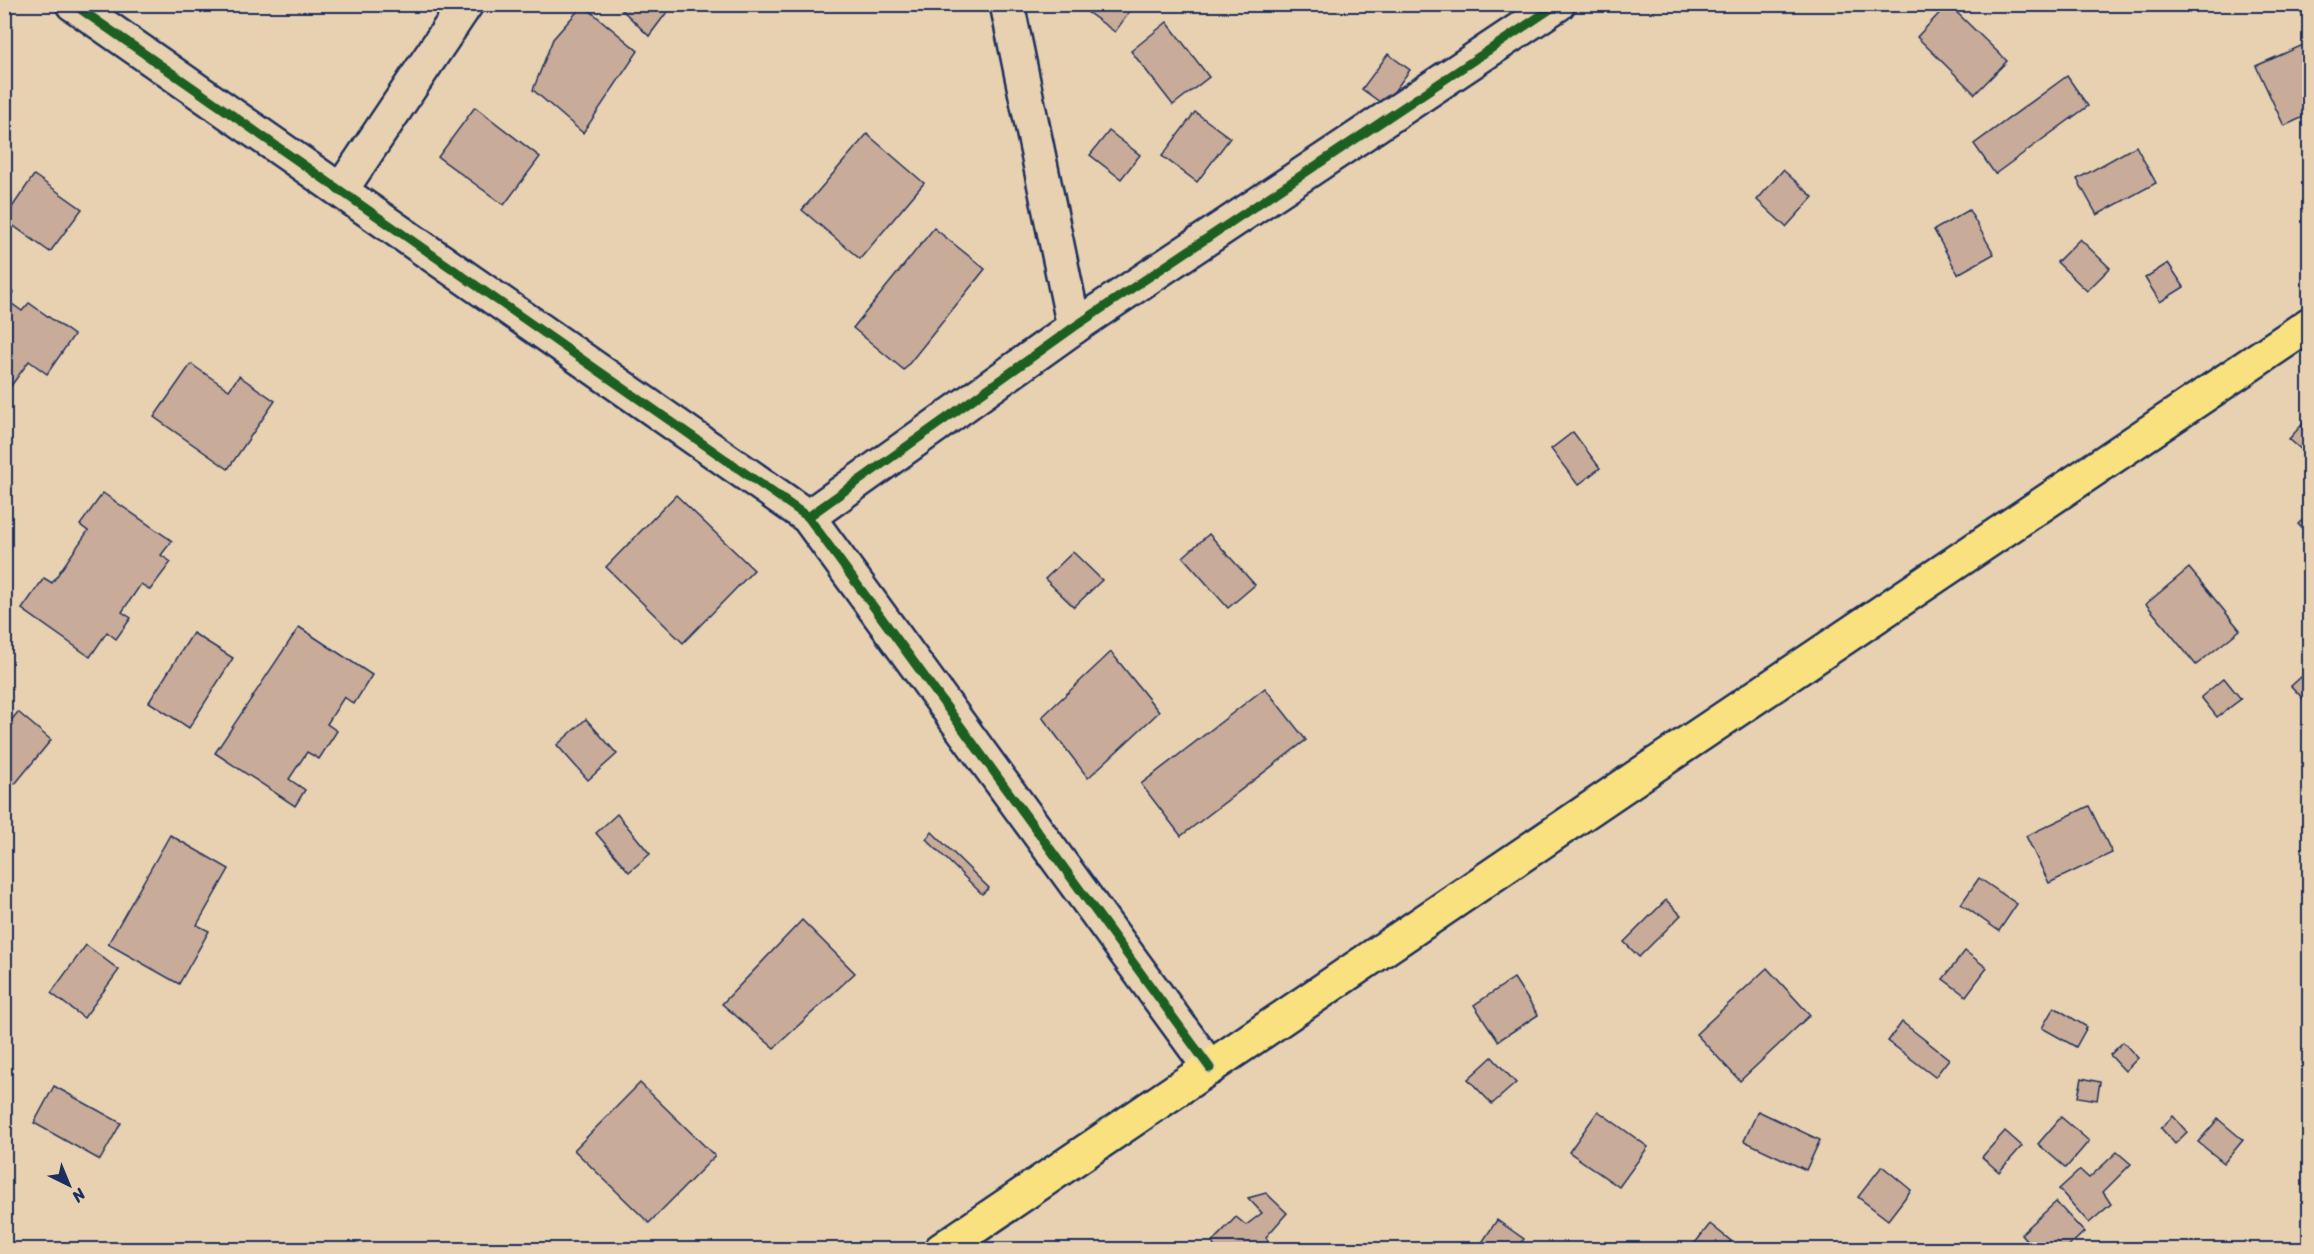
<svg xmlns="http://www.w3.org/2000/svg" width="2314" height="1254" viewBox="0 0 2314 1254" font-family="Sriracha,sans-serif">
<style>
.building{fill:#c8ab98;stroke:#1b2f5e;stroke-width:1.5}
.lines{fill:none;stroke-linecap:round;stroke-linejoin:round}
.minor-casing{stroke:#1b2f5e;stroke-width:38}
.major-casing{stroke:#1b2f5e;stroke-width:38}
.minor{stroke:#e7d1b0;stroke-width:33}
.major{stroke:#fae180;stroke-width:33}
.cycleway-casing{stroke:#e7d1b0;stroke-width:13}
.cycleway{stroke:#1b5e20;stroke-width:9}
</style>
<rect width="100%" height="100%" fill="#e7d1b0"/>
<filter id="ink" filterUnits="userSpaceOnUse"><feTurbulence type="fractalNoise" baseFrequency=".0167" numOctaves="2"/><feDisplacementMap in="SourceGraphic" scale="12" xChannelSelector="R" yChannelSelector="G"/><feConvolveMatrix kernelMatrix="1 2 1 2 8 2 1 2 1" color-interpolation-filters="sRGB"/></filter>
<g filter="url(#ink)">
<g class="building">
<path d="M616,4H673L649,36Z"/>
<path d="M1091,4H1135L1115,32L1086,11Z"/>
<path d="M1948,4L2007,61L1975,94L1917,37Z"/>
<path d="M583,5L638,51L583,133L533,90L553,39Z"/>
<path d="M1167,22L1209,77L1173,105L1131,51Z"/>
<path d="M2310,42V114L2284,126L2256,66Z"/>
<path d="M1388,54L1410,70L1384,105L1362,89Z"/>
<path d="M2067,76L2088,106L1995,174L1974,144Z"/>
<path d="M475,107L540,157L504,205L438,157Z"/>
<path d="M1195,112L1230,138L1197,182L1162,156Z"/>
<path d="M1109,131L1140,155L1121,179L1090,155Z"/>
<path d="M867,134L924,183L860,259L802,210Z"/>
<path d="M2136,146L2156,183L2097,215L2077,179Z"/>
<path d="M1783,170L1813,197L1786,227L1757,200Z"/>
<path d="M34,175L82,209L50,252L4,219Z"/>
<path d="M1969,210L1994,254L1958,274L1934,230Z"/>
<path d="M934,228L985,269L904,370L853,328Z"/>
<path d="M2080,239L2110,268L2087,291L2057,262Z"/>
<path d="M2168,263L2184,287L2160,302L2145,278Z"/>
<path d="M4,286L13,292L8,301L22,311L29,303L74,335L47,374L29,361L8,390L4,388Z"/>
<path d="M191,364L229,390L239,376L275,401L228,469L154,417Z"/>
<path d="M2308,418L2310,420V457L2289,439Z"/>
<path d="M1573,432L1600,468L1578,485L1551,449Z"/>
<path d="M103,493L172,541L161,555L171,562L150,590L141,584L122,612L131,618L116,639L107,632L90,657L22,609L44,578L52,583L88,531L80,525Z"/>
<path d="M676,495L754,570L683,643L606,567Z"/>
<path d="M2310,513V537L2298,524Z"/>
<path d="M1209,534L1255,585L1228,608L1183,557Z"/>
<path d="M1073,552L1102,580L1074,607L1045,579Z"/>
<path d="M2189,568L2240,630L2196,665L2146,604Z"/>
<path d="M299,627L372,675L354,704L344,697L327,724L337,731L319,759L307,752L289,779L305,790L295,806L215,753Z"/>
<path d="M193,633L233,658L189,728L149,702Z"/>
<path d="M1111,652L1159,712L1088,778L1042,717Z"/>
<path d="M2310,669V706L2291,686Z"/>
<path d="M2224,678L2241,699L2217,717L2201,697Z"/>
<path d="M1265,688L1306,740L1181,836L1141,784Z"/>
<path d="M18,712L51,740L15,784L4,775V729Z"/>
<path d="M586,719L617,754L588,780L557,745Z"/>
<path d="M2089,806L2112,853L2049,883L2026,836Z"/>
<path d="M617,814L650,854L629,872L596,833Z"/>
<path d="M932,832L989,888L982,894L926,839Z"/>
<path d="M170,835L229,869L197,925L209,931L179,984L108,944Z"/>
<path d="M1979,878L2017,904L1999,931L1961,904Z"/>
<path d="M1666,900L1681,915L1639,957L1624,942Z"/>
<path d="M802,920L855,973L774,1048L722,1004Z"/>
<path d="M86,945L119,970L84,1018L51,993Z"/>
<path d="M1965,951L1987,968L1966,996L1943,979Z"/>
<path d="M1767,968L1810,1015L1740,1081L1696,1034Z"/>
<path d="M1514,978L1538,1015L1498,1041L1474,1005Z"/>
<path d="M2054,1007L2087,1027L2076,1047L2042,1028Z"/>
<path d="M1902,1022L1949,1059L1935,1077L1888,1041Z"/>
<path d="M2123,1042L2138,1058L2125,1071L2110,1055Z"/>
<path d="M1492,1057L1516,1083L1492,1104L1468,1079Z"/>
<path d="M2082,1078L2100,1082L2097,1100L2078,1097Z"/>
<path d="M640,1083L715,1156L649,1223L574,1150Z"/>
<path d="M54,1086L121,1123L100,1160L34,1123Z"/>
<path d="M1598,1111L1648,1147L1619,1187L1569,1152Z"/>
<path d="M1758,1111L1820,1140L1806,1170L1744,1141Z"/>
<path d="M2173,1116L2187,1132L2175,1144L2161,1128Z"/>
<path d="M2061,1117L2089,1141L2066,1168L2038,1144Z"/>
<path d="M2218,1119L2243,1140L2224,1163L2198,1142Z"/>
<path d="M2005,1131L2022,1146L1999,1172L1982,1157Z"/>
<path d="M2117,1152L2131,1164L2103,1192L2111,1204L2089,1223L2059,1189L2080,1170L2089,1178Z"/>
<path d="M1882,1166L1911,1190L1888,1220L1858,1197Z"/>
<path d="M1266,1193L1287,1213L1266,1237L1271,1247L1269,1250H1216L1212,1242L1236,1217L1246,1225L1262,1213L1248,1198Z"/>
<path d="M2056,1202L2084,1232L2065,1250H2035L2021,1234Z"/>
<path d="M1497,1220L1524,1239L1516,1250H1477Z"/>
<path d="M1710,1224L1731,1241L1725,1250H1693L1691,1248Z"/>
</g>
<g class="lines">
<g class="minor-casing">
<g id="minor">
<path d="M73,4L808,517L1210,1068"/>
<path d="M1007,4L1074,327"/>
<path d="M341,190L466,4"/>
<path d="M808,517L1074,327L1558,4"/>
</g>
</g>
<g class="major-casing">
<path id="major" d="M941,1250L1640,775L2310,324"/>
</g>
<use href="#minor" class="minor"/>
<use href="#major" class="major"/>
<g class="cycleway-casing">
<g id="cycleway">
<path d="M73,4L808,517L1210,1068"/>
<path d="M808,517L1074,327L1558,4"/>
</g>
</g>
<use href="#cycleway" class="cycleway"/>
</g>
</g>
<rect width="2314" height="1254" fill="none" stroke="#e7d1b0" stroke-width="24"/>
<rect x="12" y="12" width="2290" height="1230" fill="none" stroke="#1b2f5e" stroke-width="2" filter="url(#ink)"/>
<g transform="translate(69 1185) rotate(137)" stroke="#e7d1b0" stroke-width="4.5" paint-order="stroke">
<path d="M0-4.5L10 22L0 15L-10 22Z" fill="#1b2f5e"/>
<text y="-9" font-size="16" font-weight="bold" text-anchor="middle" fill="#1b2f5e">N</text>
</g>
</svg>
